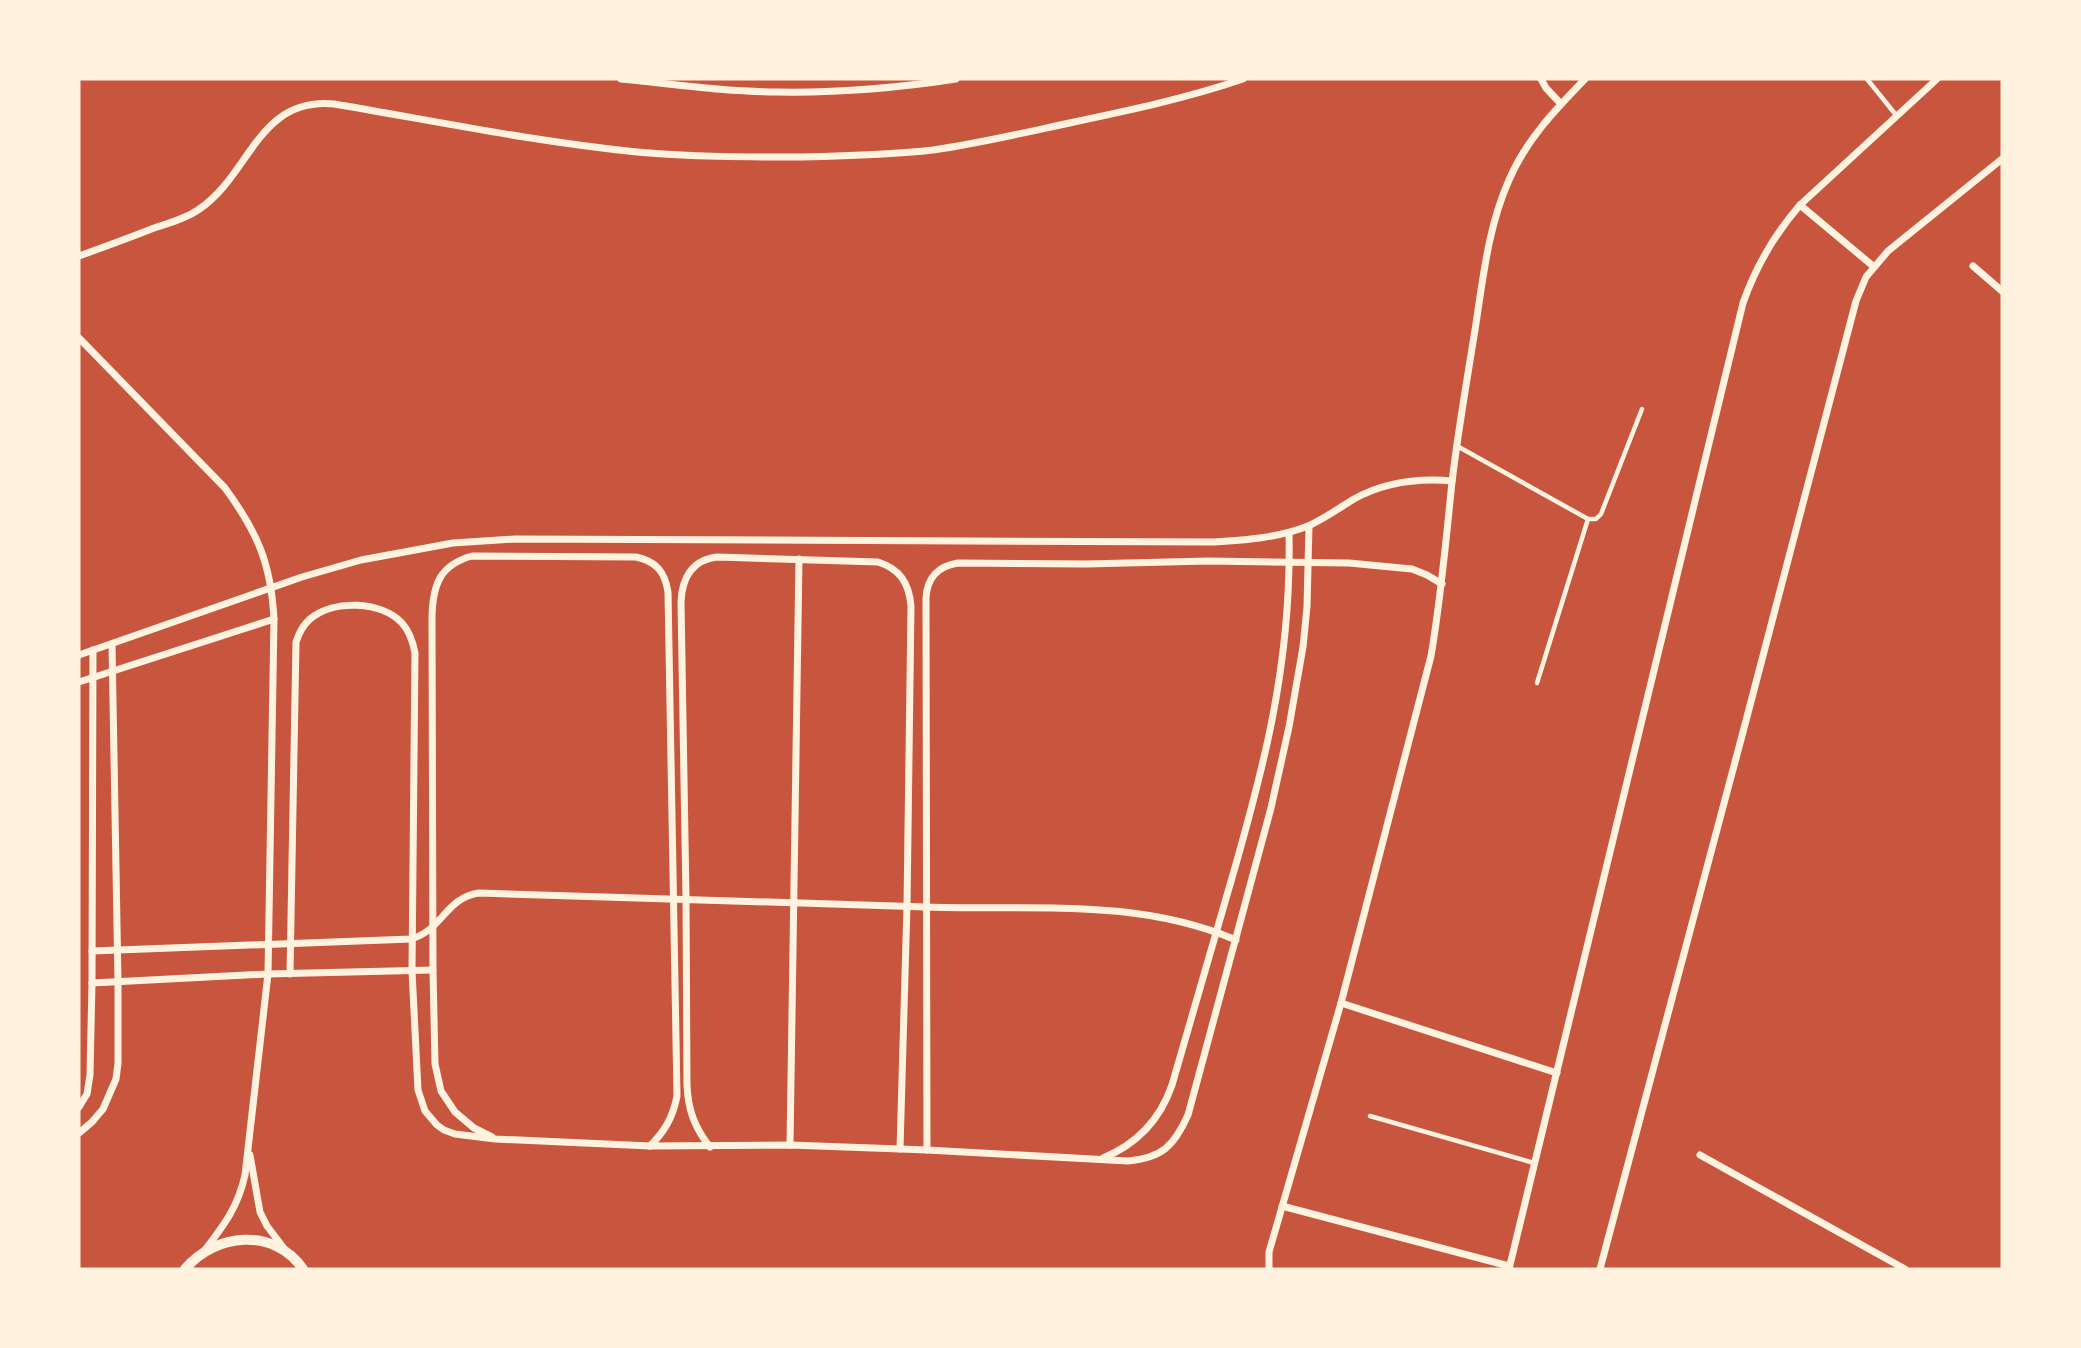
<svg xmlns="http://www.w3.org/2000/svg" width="2081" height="1348" viewBox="0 0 2081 1348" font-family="Signika,sans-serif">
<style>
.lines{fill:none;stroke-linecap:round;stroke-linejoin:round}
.service{stroke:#fff3e0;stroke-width:4.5}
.minor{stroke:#fff3e0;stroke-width:7}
.tertiary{stroke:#fff3e0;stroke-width:10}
</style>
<rect width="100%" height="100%" fill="#c8553d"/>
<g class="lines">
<g class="service">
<path d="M1867,79L1896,115"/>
<path d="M1457,446L1588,519H1596L1601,514L1642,409"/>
<path d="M1537,683L1588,519"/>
<path d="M1370,1116L1534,1163"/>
</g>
<g class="minor">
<path d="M621,79C673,84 725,92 777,92C836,93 897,88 956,79"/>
<path d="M1541,79L1546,88L1561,104"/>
<path d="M1800,205L1873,266"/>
<path d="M79,256C104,247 129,238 154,228C169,223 185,219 198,210C251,175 257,97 334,104C435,121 536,142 637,152C692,157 747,157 801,157C845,156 890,155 933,150C981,143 1027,132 1074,122C1131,110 1187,98 1243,79"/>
<path d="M1973,266L2002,291"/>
<path d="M79,338L225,488C258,533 271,564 274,619L268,974L245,1175C238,1207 224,1225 205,1250"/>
<path d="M79,655L302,577L361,560L453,543L515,539L1213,542C1245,540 1278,538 1308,526C1324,519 1339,508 1354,499C1385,482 1418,478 1452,481"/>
<path d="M79,682L274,619"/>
<path d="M92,951L411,939C443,930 445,898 479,893C628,897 777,901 926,907C1033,911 1134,897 1236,940"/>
<path d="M290,974L296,642C299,633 303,625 310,619C334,599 381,601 402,623C410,632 413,642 415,653L412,971L418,1090L425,1111L437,1125L444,1130L455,1134L495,1139L650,1146L790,1145L927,1150L1128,1161C1162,1158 1174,1146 1188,1115L1271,808L1289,727L1303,647L1307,607L1309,526"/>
<path d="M92,983L268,974L433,970"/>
<path d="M1341,1003L1557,1073"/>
<path d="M79,1107L87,1094L90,1075L92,983L93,650"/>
<path d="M79,1133L92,1122L103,1109L116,1079L118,1063V982L112,644"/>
<path d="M492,1137L474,1128L455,1112L441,1091L435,1064L433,970L432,616C433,584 440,565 472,556L636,557C656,561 665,572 668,592L677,1096C673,1117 665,1131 650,1146"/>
<path d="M790,1145L799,559"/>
<path d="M710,1147C694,1127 688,1109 687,1085L686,898L681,602C682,578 692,560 717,557L878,562C900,569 909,583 911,606L907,906L900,1149"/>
<path d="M927,1150L926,598C927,578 938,566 958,563L1086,564L1208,561L1349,563L1412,569L1427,575L1442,584"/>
<path d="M250,1155L260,1212L267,1226L283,1247"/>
<path d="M1700,1155L1905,1269"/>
<path d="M1103,1158C1137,1144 1160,1120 1172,1085C1190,1024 1207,963 1225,902C1262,776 1292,666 1289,533"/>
<path d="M1282,1206L1509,1266"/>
<path d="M1269,1269V1252L1341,1003L1431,656C1441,598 1446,540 1452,482C1458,431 1467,380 1475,330C1483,279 1488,227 1509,180C1526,140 1555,110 1585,79"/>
<path d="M1509,1269L1743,303C1756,266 1774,235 1800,205L1937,79"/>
<path d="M1600,1269L1743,732L1856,301L1866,277L1888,251L2002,159"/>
</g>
<path class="tertiary" d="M185,1269C215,1233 274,1227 303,1269"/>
</g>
<rect width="2081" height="1348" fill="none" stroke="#fff3e0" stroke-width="161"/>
</svg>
